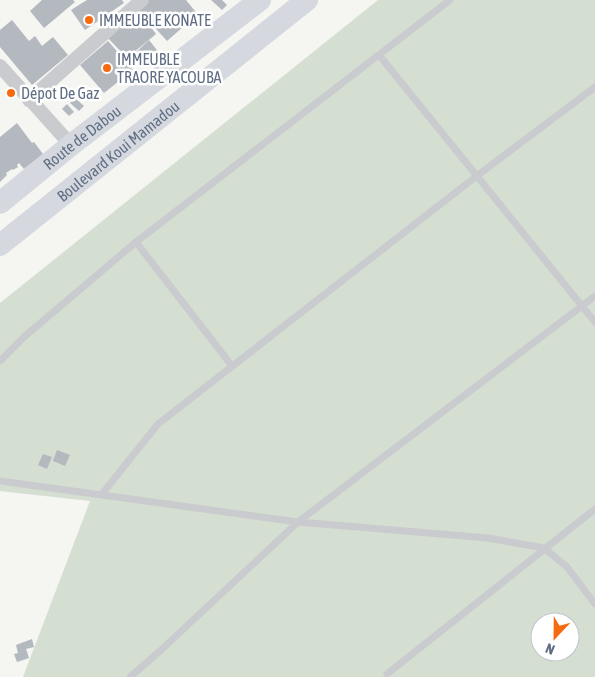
<svg xmlns="http://www.w3.org/2000/svg" width="595" height="677" viewBox="0 0 595 677" font-family="'Asap Condensed',sans-serif">
<style>
.green{fill:#d4ded1;fill-rule:evenodd}
.building{fill:#b4b9c0}
.lines{fill:none;stroke-linecap:round;stroke-linejoin:round}
.service{stroke:#c9cbcf;stroke-width:7}
.minor{stroke:#c9cbcf;stroke-width:14}
.primary{stroke:#d5d9df;stroke-width:22}
.poi-dot{fill:#f66a10;stroke:#fff;stroke-width:2}
.labels{text-anchor:middle;stroke-width:5;stroke-linejoin:round;paint-order:stroke}
.poi-label{font-size:16px;fill:#616f85;stroke:#fff;text-anchor:start}
.street-label{font-size:16px;fill:#616f85;stroke:#fff}
</style>
<rect width="100%" height="100%" fill="#f5f5f1"/>
<path class="green" d="M378,0H595V677H23L90,501L0,491V303ZM540,622H570V652H540Z"/>
<g class="building">
<path d="M42,0H73L75,2L44,28L30,11Z"/>
<path d="M87,0H122L124,3L85,30L71,10Z"/>
<path d="M146,0H186L199,16L195,21L192,19L185,28L183,27L167,41L139,10Z"/>
<path d="M211,0H222L227,5L222,10Z"/>
<path d="M137,13L138,15L140,13L156,34L127,58L108,38Z"/>
<path d="M12,20L29,41L35,36L42,46L53,37L68,55L32,85L0,47V30Z"/>
<path d="M149,40L157,50L150,56L146,51L133,62L130,58Z"/>
<path d="M108,41L133,70L104,93L80,65Z"/>
<path d="M75,98L84,106L79,111L70,103Z"/>
<path d="M67,104L74,112L69,116L62,109Z"/>
<path d="M17,123L32,143L34,142L43,154L24,169L19,163L17,165L18,167L13,170L12,169L6,173L7,175L0,182V137Z"/>
<path d="M57,450L70,455L65,466L53,461Z"/>
<path d="M43,454L52,457L47,469L38,465Z"/>
<path d="M32,639L34,647L26,649L29,658L17,662L14,654L18,653L16,645Z"/>
</g>
<g class="lines">
<g class="service">
<path d="M379,55L595,322"/>
<path d="M136,242L232,366"/>
<path d="M0,361L24,337L136,242L450,0"/>
<path d="M0,481L298,522L488,538L544,548L567,567L595,604"/>
<path d="M102,494L158,424L478,175L595,87"/>
<path d="M387,674L595,509"/>
<path d="M130,677L160,651L298,522L595,296"/>
</g>
<g class="minor">
<path d="M0,66L71,145"/>
<path d="M29,100L142,0"/>
</g>
<g class="primary">
<path id="s1" d="M0,203L71,145L260,0"/>
<path id="s2" d="M0,245L307,0"/>
</g>
</g>
<g class="poi-dot">
<circle cx="89" cy="20" r="5"/>
<circle cx="107" cy="68" r="5"/>
<circle cx="11" cy="93" r="5"/>
</g>
<g class="labels">
<g class="poi-label">
<text x="99" y="26">IMMEUBLE KONATE</text>
<text x="117" y="65">IMMEUBLE<tspan x="117" dy="18">TRAORE YACOUBA</tspan></text>
<text x="21" y="99">Dépot De Gaz</text>
</g>
<g class="street-label">
<text dy="6" stroke="none"><textPath href="#s1" startOffset="105">Route de Dabou</textPath></text>
<text dy="6" stroke="none"><textPath href="#s2" startOffset="151">Boulevard Koui Mamadou</textPath></text>
</g>
</g>
<g transform="translate(555 637) rotate(202)"><circle r="24" fill="#ffffff" stroke="#c0c5ce"/>
<path d="M0-4L9 19L0 12L-9 19Z" fill="#f66a10"/>
<text y="-8" font-size="14" font-weight="bold" text-anchor="middle" fill="#616f85">N</text>
</g>
</svg>
